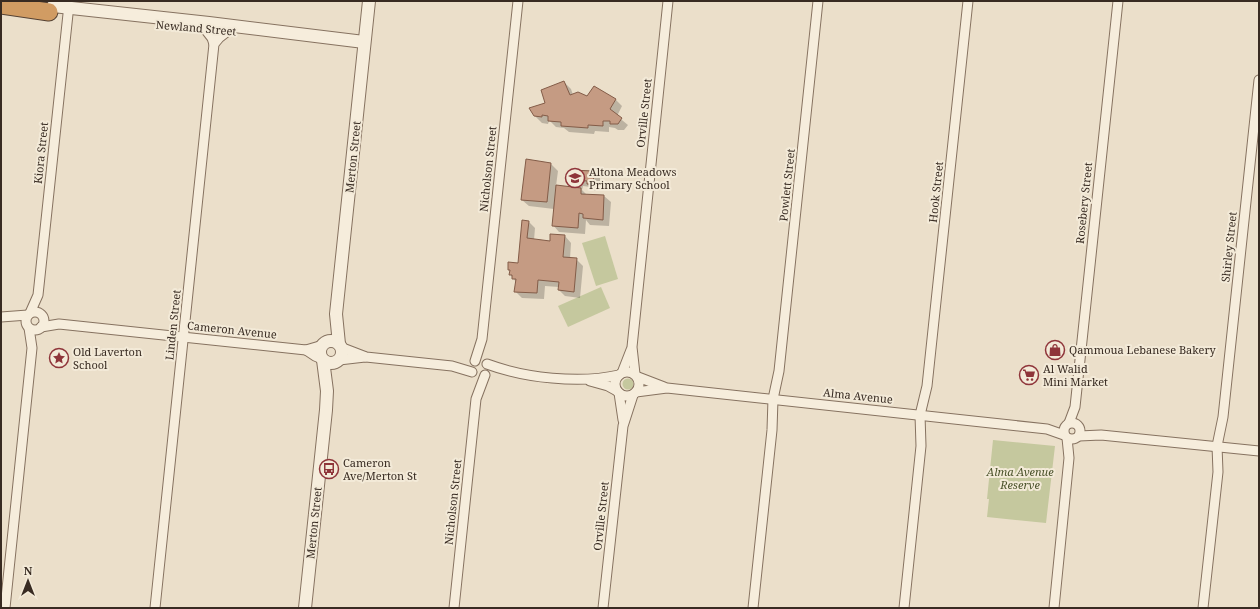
<svg xmlns="http://www.w3.org/2000/svg" width="1260" height="609" viewBox="0 0 1260 609" font-family="'Noto Serif',serif">
<style>
.green{fill:#c5c89e}
.shadow{fill:#0003}
.building{fill:#c59b83;stroke:#835c48}
.lines{fill:none;stroke-linecap:round;stroke-linejoin:round}
.minor-casing{stroke:#867260;stroke-width:11}
.tertiary-casing{stroke:#867260;stroke-width:14}
.motorway-casing{stroke:#544133;stroke-width:19}
.minor{stroke:#f6eddc;stroke-width:9}
.tertiary{stroke:#f6eddc;stroke-width:12}
.motorway{stroke:#d19c63;stroke-width:17}
.labels{text-anchor:middle;stroke-width:4;stroke-linejoin:round;paint-order:stroke}
.street-label{font-size:11px;fill:#382b22;stroke:#f3ead8}
.poi-label{font-size:11px;fill:#382b22;stroke:#f3ead8;text-anchor:start}
.park-label{font-size:11px;font-style:italic;fill:#4a522a;stroke:#f3ead8}
</style>
<rect width="100%" height="100%" fill="#ebdfca"/>
<g class="green">
<path d="M605,236L618,279L596,286L582,243Z"/>
<path d="M601,287L610,308L568,327L558,306Z"/>
<circle cx="628" cy="384" r="5.5"/>
<path d="M993,440L1055,446L1046,523L987,517L989,499H987Z"/>
</g>
<g class="shadow">
<path d="M564,82L571,89L573,95L587,97L594,87L616,100L622,106L617,116L628,125L624,130H618L615,128L609,127V132L595,131L594,134L569,132L564,128L556,127L550,121H549L548,124L542,123L535,116Z"/>
<path d="M527,160L551,164L558,171L556,186L576,188L570,183L593,172L600,178V191H595L591,187L583,186L582,190L587,195L604,196L611,202L609,226L590,225L586,220L585,234L559,232L553,225L554,209L529,206L522,200Z"/>
<path d="M529,222L535,228L534,240L551,243L565,236L571,243L570,259H576L583,266L580,298L565,296L559,290V287L545,286L544,299L522,298L515,291L516,282L510,274L511,271L509,270L519,264Z"/>
</g>
<g class="building">
<path d="M564,81L570,95L578,92L587,96L594,86L616,99L610,109L622,118L618,124H610V121H603V126L588,125V128L561,126V122L548,121V116L542,115V117L534,116L529,108L545,103L541,90Z"/>
<path d="M526,159L551,163L547,202L521,200Z"/>
<path d="M570,170L594,171L593,185L587,184V181L577,180L575,184L569,183Z"/>
<path d="M556,185L581,188V194L604,195L603,220L583,218V214L579,213L578,228L552,226Z"/>
<path d="M522,220L529,221L527,238L550,241V234L565,235L563,257L577,258L574,292L558,290L559,282L538,280L537,293L514,292L516,279H512V275H509L510,270H508V262L518,263Z"/>
</g>
<g class="lines">
<g class="minor-casing">
<g id="minor">
<path d="M205,29L212,38L214,44"/>
<circle cx="35" cy="321" r="9"/>
<path d="M30,313L38,295L68,14"/>
<path d="M1,317L28,315"/>
<path d="M41,327L59,324L306,350L323,345"/>
<path d="M340,347L366,357L452,366L472,372"/>
<path d="M306,350L315,356L322,359"/>
<path d="M339,360L365,357"/>
<path d="M475,361L482,339L518,1"/>
<path d="M487,364C525,378 579,384 619,375"/>
<circle cx="627" cy="384" r="12"/>
<path d="M622,373L631,350"/>
<path d="M635,374L632,347L668,1"/>
<path d="M638,377L664,387"/>
<path d="M590,381L608,386L617,391"/>
<path d="M636,392L667,388L1047,429L1064,435"/>
<path d="M619,393L623,420"/>
<circle cx="1072" cy="431" r="8"/>
<path d="M1069,423L1075,407L1118,1"/>
<path d="M1079,436L1101,435L1259,451"/>
<path d="M5,608L32,348L29,328"/>
<path d="M155,608L214,44L219,38L228,31"/>
<path d="M454,608L476,399L485,375"/>
<path d="M603,608L623,426L633,395"/>
<path d="M753,608L772,430L773,399L779,371L818,1"/>
<path d="M904,608L921,446L920,415L927,386L968,1"/>
<path d="M1054,608L1069,458L1067,438"/>
<path d="M1203,608L1218,472L1217,446L1223,417L1259,80"/>
</g>
</g>
<g class="tertiary-casing">
<g id="tertiary">
<path d="M53,6L209,23L364,42"/>
<circle cx="331" cy="352" r="11"/>
<path d="M339,344L336,314L369,1"/>
<path d="M305,608L326,410L327,391L323,360"/>
</g>
</g>
<g class="motorway-casing">
<path id="motorway" d="M1,5L49,12"/>
</g>
<use href="#minor" class="minor"/>
<use href="#tertiary" class="tertiary"/>
<use href="#motorway" class="motorway"/>
</g>
<defs>
<g id="school-ring" transform="scale(1)"><circle r="9.5" fill="#f3ead8" stroke="#8f353a" stroke-width="1.5"/><path d="M0-5L7-2L0 1L-7-2ZM-4 1L0 2.5L4 1V4Q0 6-4 4Z" fill="#8f353a"/></g>
<g id="shop-ring" transform="scale(1)"><circle r="9.5" fill="#f3ead8" stroke="#8f353a" stroke-width="1.5"/><path d="M-5-2.5h2.3a2.7 3.5 0 0 1 5.4 0H5L5.5 6h-11ZM-1.5-2.5h3a1.5 2.3 0 0 0-3 0Z" fill="#8f353a"/></g>
<g id="sight-ring" transform="scale(1)"><circle r="9.5" fill="#f3ead8" stroke="#8f353a" stroke-width="1.5"/><path d="M0-6L1.8-2.2L6-1.7L2.9 1.2L3.7 5.4L0 3.3L-3.7 5.4L-2.9 1.2L-6-1.7L-1.8-2.2Z" fill="#8f353a"/></g>
<g id="supermarket-ring" transform="scale(1)"><circle r="9.5" fill="#f3ead8" stroke="#8f353a" stroke-width="1.5"/><path d="M-6-5.5h2.5l.6 2H6L4.5 2H-2.5L-4.4-4H-6ZM-1.5 3.2a1.3 1.3 0 1 0 .1 0ZM3 3.2a1.3 1.3 0 1 0 .1 0Z" fill="#8f353a"/></g>
<g id="bus-ring" transform="scale(1)"><circle r="9.5" fill="#f3ead8" stroke="#8f353a" stroke-width="1.5"/><path d="M-5-6H5V4H4V6H2V4H-2V6H-4V4H-5ZM-3.5-4V0h7V-4ZM-3.5 1.2v1.5H-2V1.2ZM2 1.2v1.5H3.5V1.2Z" fill="#8f353a"/></g>
</defs>
<g fill-rule="evenodd">
<use href="#school-ring" x="575" y="178"/>
<use href="#shop-ring" x="1055" y="350"/>
<use href="#sight-ring" x="59" y="358"/>
<use href="#supermarket-ring" x="1029" y="375"/>
<use href="#bus-ring" x="329" y="469"/>
</g>
<g class="labels">
<g class="street-label">
<text transform="translate(196 28) rotate(5)" y="4">Newland Street</text>
<text transform="translate(644 113) rotate(-84)" y="4">Orville Street</text>
<text transform="translate(41 153) rotate(-84)" y="4">Kiora Street</text>
<text transform="translate(353 157) rotate(-84)" y="4">Merton Street</text>
<text transform="translate(488 169) rotate(-84)" y="4">Nicholson Street</text>
<text transform="translate(787 185) rotate(-84)" y="4">Powlett Street</text>
<text transform="translate(936 192) rotate(-84)" y="4">Hook Street</text>
<text transform="translate(1084 203) rotate(-84)" y="4">Rosebery Street</text>
<text transform="translate(1229 247) rotate(-84)" y="4">Shirley Street</text>
<text transform="translate(173 325) rotate(-84)" y="4">Linden Street</text>
<text transform="translate(232 330) rotate(6)" y="4">Cameron Avenue</text>
<text transform="translate(858 396) rotate(6)" y="4">Alma Avenue</text>
<text transform="translate(453 502) rotate(-84)" y="4">Nicholson Street</text>
<text transform="translate(601 516) rotate(-84)" y="4">Orville Street</text>
<text transform="translate(314 523) rotate(-84)" y="4">Merton Street</text>
</g>
<g class="poi-label">
<text x="589" y="176">Altona Meadows<tspan x="589" dy="13">Primary School</tspan></text>
<text x="1069" y="354">Qammoua Lebanese Bakery</text>
<text x="73" y="356">Old Laverton<tspan x="73" dy="13">School</tspan></text>
<text x="1043" y="373">Al Walid<tspan x="1043" dy="13">Mini Market</tspan></text>
<text x="343" y="467">Cameron<tspan x="343" dy="13">Ave/Merton St</tspan></text>
</g>
<g class="park-label">
<text x="1020" y="476">Alma Avenue<tspan x="1020" dy="13">Reserve</tspan></text>
</g>
</g>
<rect width="1260" height="609" fill="none" stroke="#382b22" stroke-width="4"/>
<g transform="translate(28 581)" stroke="#f3ead8" stroke-width="3" paint-order="stroke">
<path d="M0-3L7 15L0 10L-7 15Z" fill="#382b22"/>
<text y="-6" font-size="11" font-weight="bold" text-anchor="middle" fill="#382b22">N</text>
</g>
</svg>
